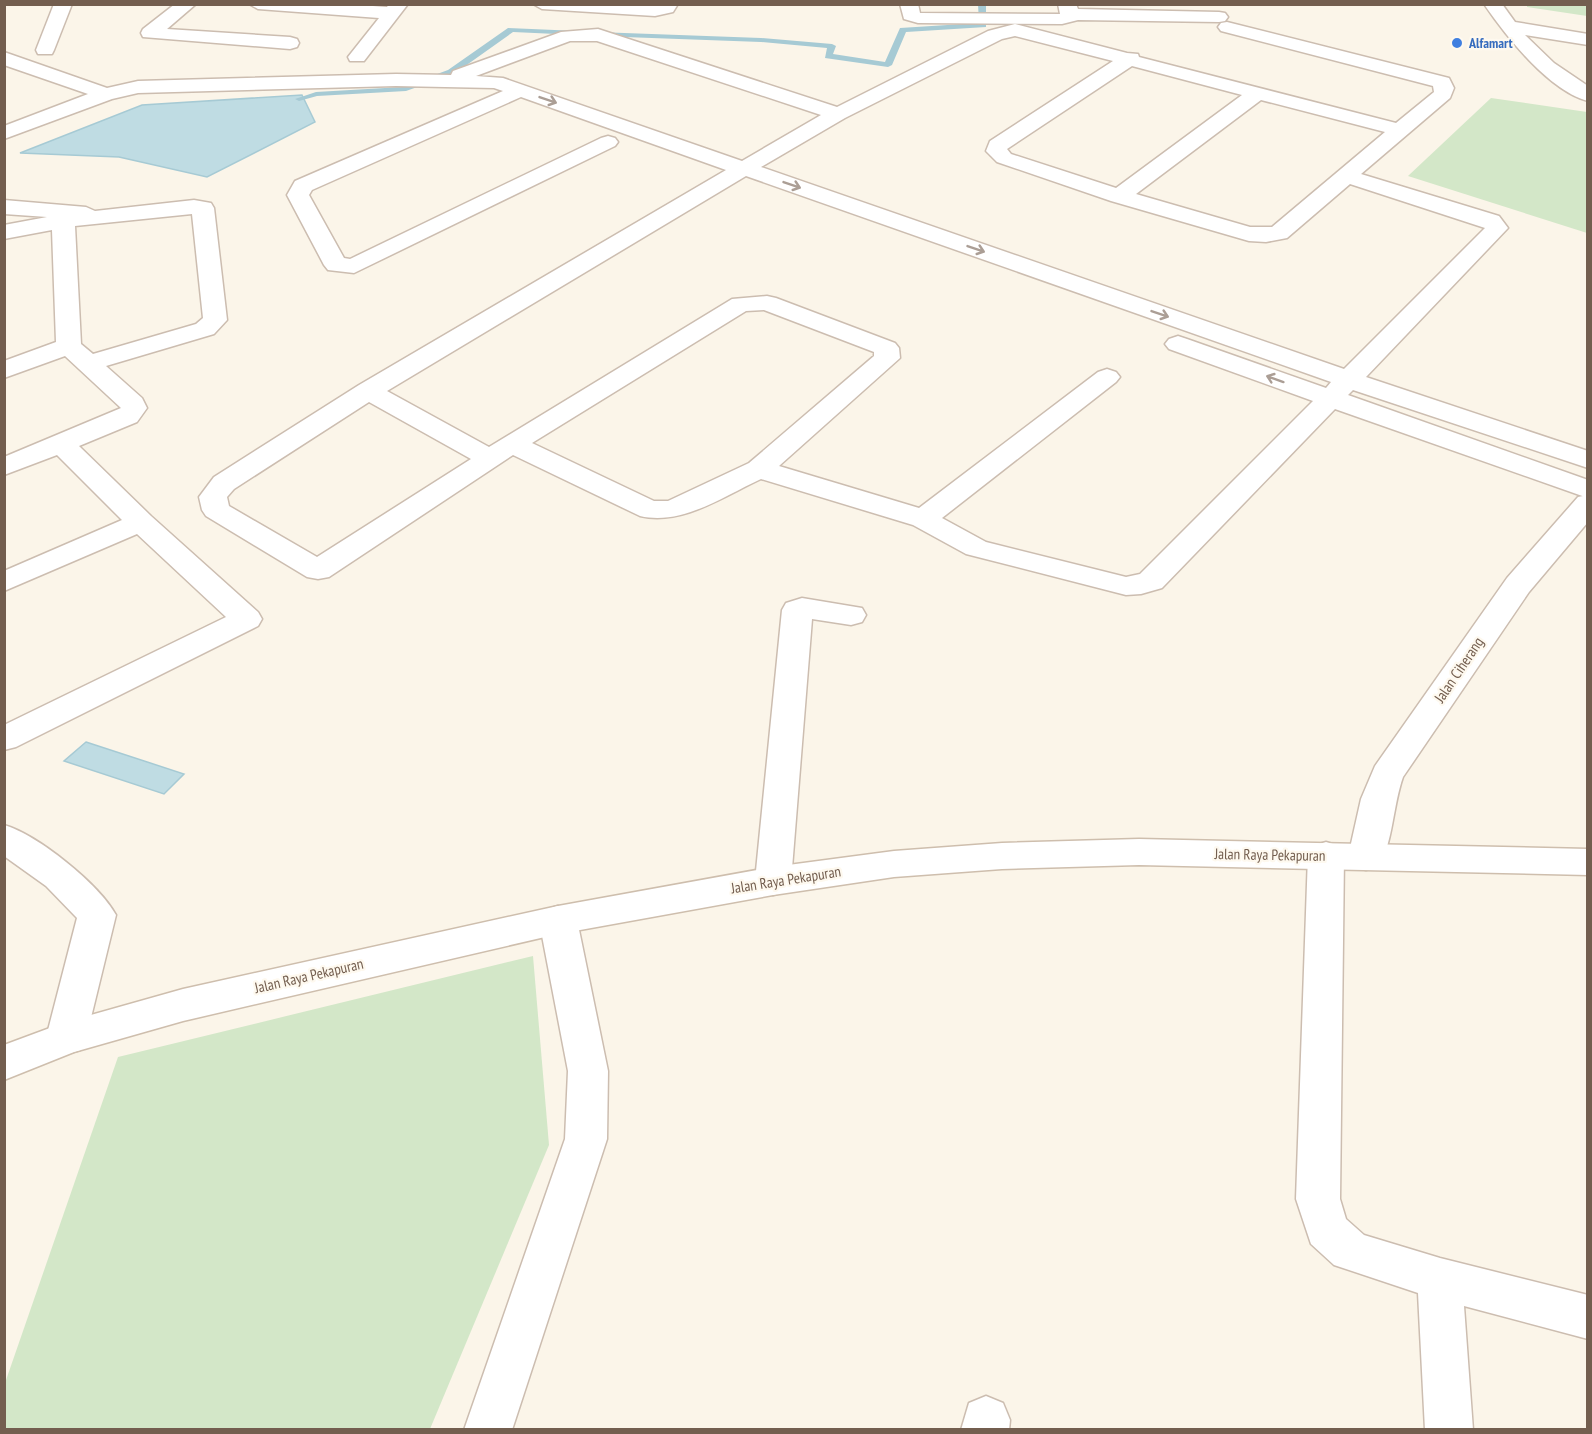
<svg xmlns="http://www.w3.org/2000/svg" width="1592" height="1434" viewBox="0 0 1592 1434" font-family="'PT Sans Narrow',sans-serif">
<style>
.green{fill:#d3e7c8}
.water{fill:#bfdce3;stroke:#a6cad4;stroke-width:1.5}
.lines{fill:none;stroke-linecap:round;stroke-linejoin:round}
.stream{fill:#a6cad4;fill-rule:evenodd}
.minor-casing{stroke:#ccbdb0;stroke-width:3}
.tertiary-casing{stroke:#ccbdb0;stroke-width:3}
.secondary-casing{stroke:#cebead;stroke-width:3}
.minor{fill:#fff;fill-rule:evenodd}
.tertiary{fill:#fff;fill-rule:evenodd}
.secondary{fill:#fff;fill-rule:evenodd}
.oneway{stroke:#ab9e95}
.shop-dot{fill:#3f7fe0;stroke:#fef9ef;stroke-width:2}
.labels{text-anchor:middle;stroke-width:4.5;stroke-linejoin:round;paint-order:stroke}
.far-shop-label{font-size:14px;font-weight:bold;fill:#366cbe;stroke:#fef9ef;text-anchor:start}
.street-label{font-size:15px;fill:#735e4f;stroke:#fef9ef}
</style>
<rect width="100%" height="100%" fill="#fbf5e9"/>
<g class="green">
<path d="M1527,5H1587V16L1527,7Z"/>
<path d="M1491,98L1587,112V233L1408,176Z"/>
<path d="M533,956L549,1145L430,1429H5V1383L118,1057Z"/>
</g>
<g class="water">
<path d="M302,95L315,122L207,177L119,157L20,153L142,105Z"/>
<path d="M86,742L184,774L164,794L64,761Z"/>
</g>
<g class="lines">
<g class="stream">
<path d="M978,4H986V27L906,32L892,65L888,67L825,58L827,48L761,42L597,36L593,34L597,32L761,38L832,44L836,46L833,54L885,62L900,28L979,23Z"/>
<path d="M508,28L578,31L582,33L578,35L513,32L454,74L406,91L317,96L299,101L295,99L316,92L402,87L448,70Z"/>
</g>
<g class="minor-casing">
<g id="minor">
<path d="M54,4H72L54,50L52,54H38L36,50Z"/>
<path d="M175,4H196L167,29L290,37L297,39L299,43L297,47L290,49L143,37L141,33L143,29Z"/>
<path d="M249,4H344L387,7L389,4H408L364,61H350L348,57L379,18L258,9Z"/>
<path d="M533,4H678L673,12L655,16L542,9Z"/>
<path d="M900,4H918L920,13L1060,14L1058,4H1076L1078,9L1219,12L1225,13L1228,17L1225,21L1219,22L1078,20L1062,24L918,23L904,19Z"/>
<path d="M1484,4H1502L1515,22L1588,34V45L1525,35L1554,63L1588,86V101C1549,91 1505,35 1484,4Z"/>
<path d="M1227,22L1449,78L1454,88L1450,98L1361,174L1499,216L1508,228L1366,377L1588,451V468L1353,390L1348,395L1588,480V498L1335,409L1162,588L1141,594L1126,595L966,554L913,525L761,479C724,496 682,526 640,516L513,455L329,577L318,579L307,577L206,516L202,510L199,497L214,477L359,385L726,170L521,97L312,190L309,195L344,258L350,259L601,138L608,136L615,138L618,142L615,146L354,273L328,270L324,265L287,195L295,181L503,91L494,88L396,86L138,93L112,99L4,139V126L88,94L4,65V52L107,88L138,81L396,74L451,75L453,71L561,32L598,29L837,107L988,31L1015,24L1127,53L1138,54L1139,57L1396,123L1434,92L1433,86L1221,31L1218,27L1221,23ZM1015,36L1113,61L990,141L986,151L997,162L1111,201L1249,241L1266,242L1287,238L1350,184L1485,228L1344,369L761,167L845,118L1002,39ZM570,41H597L821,115L742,161L503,78L476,76ZM1132,66L1242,95L1116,188L1011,154L1007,149ZM1261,100L1385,132L1272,227H1250L1136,194ZM746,176L1331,382L1326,388L1187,339L1178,336L1169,339L1165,344L1169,349L1313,401L1140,574L1126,577L986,542L942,518L1116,382L1120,377L1116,372L1107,369L1098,372L919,508L779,466L900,358L899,348L895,343L776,298L767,296L732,299L489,447L387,391ZM764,310L874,352V356L749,463L668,501H654L532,443L746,311ZM369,402L471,459L317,557L229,506L227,497L234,489Z"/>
<path d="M4,200L86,207L95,211L194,200L211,203L214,208L227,320L214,334L106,366L142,398L147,408L137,422L79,446L151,516L258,612L262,619L258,626L16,747L4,750V725L226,617L137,534L4,591V571L122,520L57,455L4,475V457L121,408L65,356L4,378V361L56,342L52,230L4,239V225L47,217L4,214ZM192,214L203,318L196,324L93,354L81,344L75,226Z"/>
<path d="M802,598L862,608L866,615L862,622L851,625L812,619L791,881L786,891L773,895L760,891L755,881L782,610L786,603Z"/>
<path d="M4,825C38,835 99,884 116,915L86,1038L80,1050L66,1054L52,1050L46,1038L77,918L46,886L4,856Z"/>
<path d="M1326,842L1339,846L1344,855L1340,1199L1346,1219L1364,1235L1440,1258L1588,1295V1339L1464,1306L1473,1430H1425L1418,1293L1334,1265L1311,1244L1296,1199L1308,855L1313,846Z"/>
<path d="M558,906L571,910L577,920L608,1071L607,1139L512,1430H464L565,1139L568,1071L539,920L545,910Z"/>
<path d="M986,1396L1003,1403L1010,1420L1009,1430H961L969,1403Z"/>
</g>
</g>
<g class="tertiary-casing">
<path id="tertiary" d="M1588,495V522L1529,592L1403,777C1393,805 1393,842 1379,866L1366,870L1353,866L1348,857L1361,799L1375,766L1507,578L1578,497Z"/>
</g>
<g class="secondary-casing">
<path id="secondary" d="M1139,839L1588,849V875L1139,865L1002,869L894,877L773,895L558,934L183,1021L74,1052L4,1080V1045L66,1022L183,989L558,906L773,867L894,851L1002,843Z"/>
</g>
<use href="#minor" class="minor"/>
<use href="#tertiary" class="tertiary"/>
<use href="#secondary" class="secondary"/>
</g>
<defs><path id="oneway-shaft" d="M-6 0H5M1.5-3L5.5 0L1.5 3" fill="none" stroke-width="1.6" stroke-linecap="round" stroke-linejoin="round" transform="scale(1.5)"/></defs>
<g class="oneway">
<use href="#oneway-shaft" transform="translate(548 100) rotate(19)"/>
<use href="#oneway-shaft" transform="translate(792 185) rotate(19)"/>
<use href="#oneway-shaft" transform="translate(976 249) rotate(19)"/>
<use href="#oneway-shaft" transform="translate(1160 314) rotate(19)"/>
<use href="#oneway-shaft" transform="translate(1275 379) rotate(-160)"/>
</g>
<circle class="shop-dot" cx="1457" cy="43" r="6"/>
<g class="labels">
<g class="far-shop-label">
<text x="1469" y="48">Alfamart</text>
</g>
<g class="street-label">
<text transform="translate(1459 670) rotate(-56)" y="5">Jalan Ciherang</text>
<text transform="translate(1270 855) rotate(1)" y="5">Jalan Raya Pekapuran</text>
<text transform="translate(786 880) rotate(-9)" y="5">Jalan Raya Pekapuran</text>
<text transform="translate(309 976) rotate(-13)" y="5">Jalan Raya Pekapuran</text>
</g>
</g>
<rect width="1592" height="1434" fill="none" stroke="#735e4f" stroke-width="12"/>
</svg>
